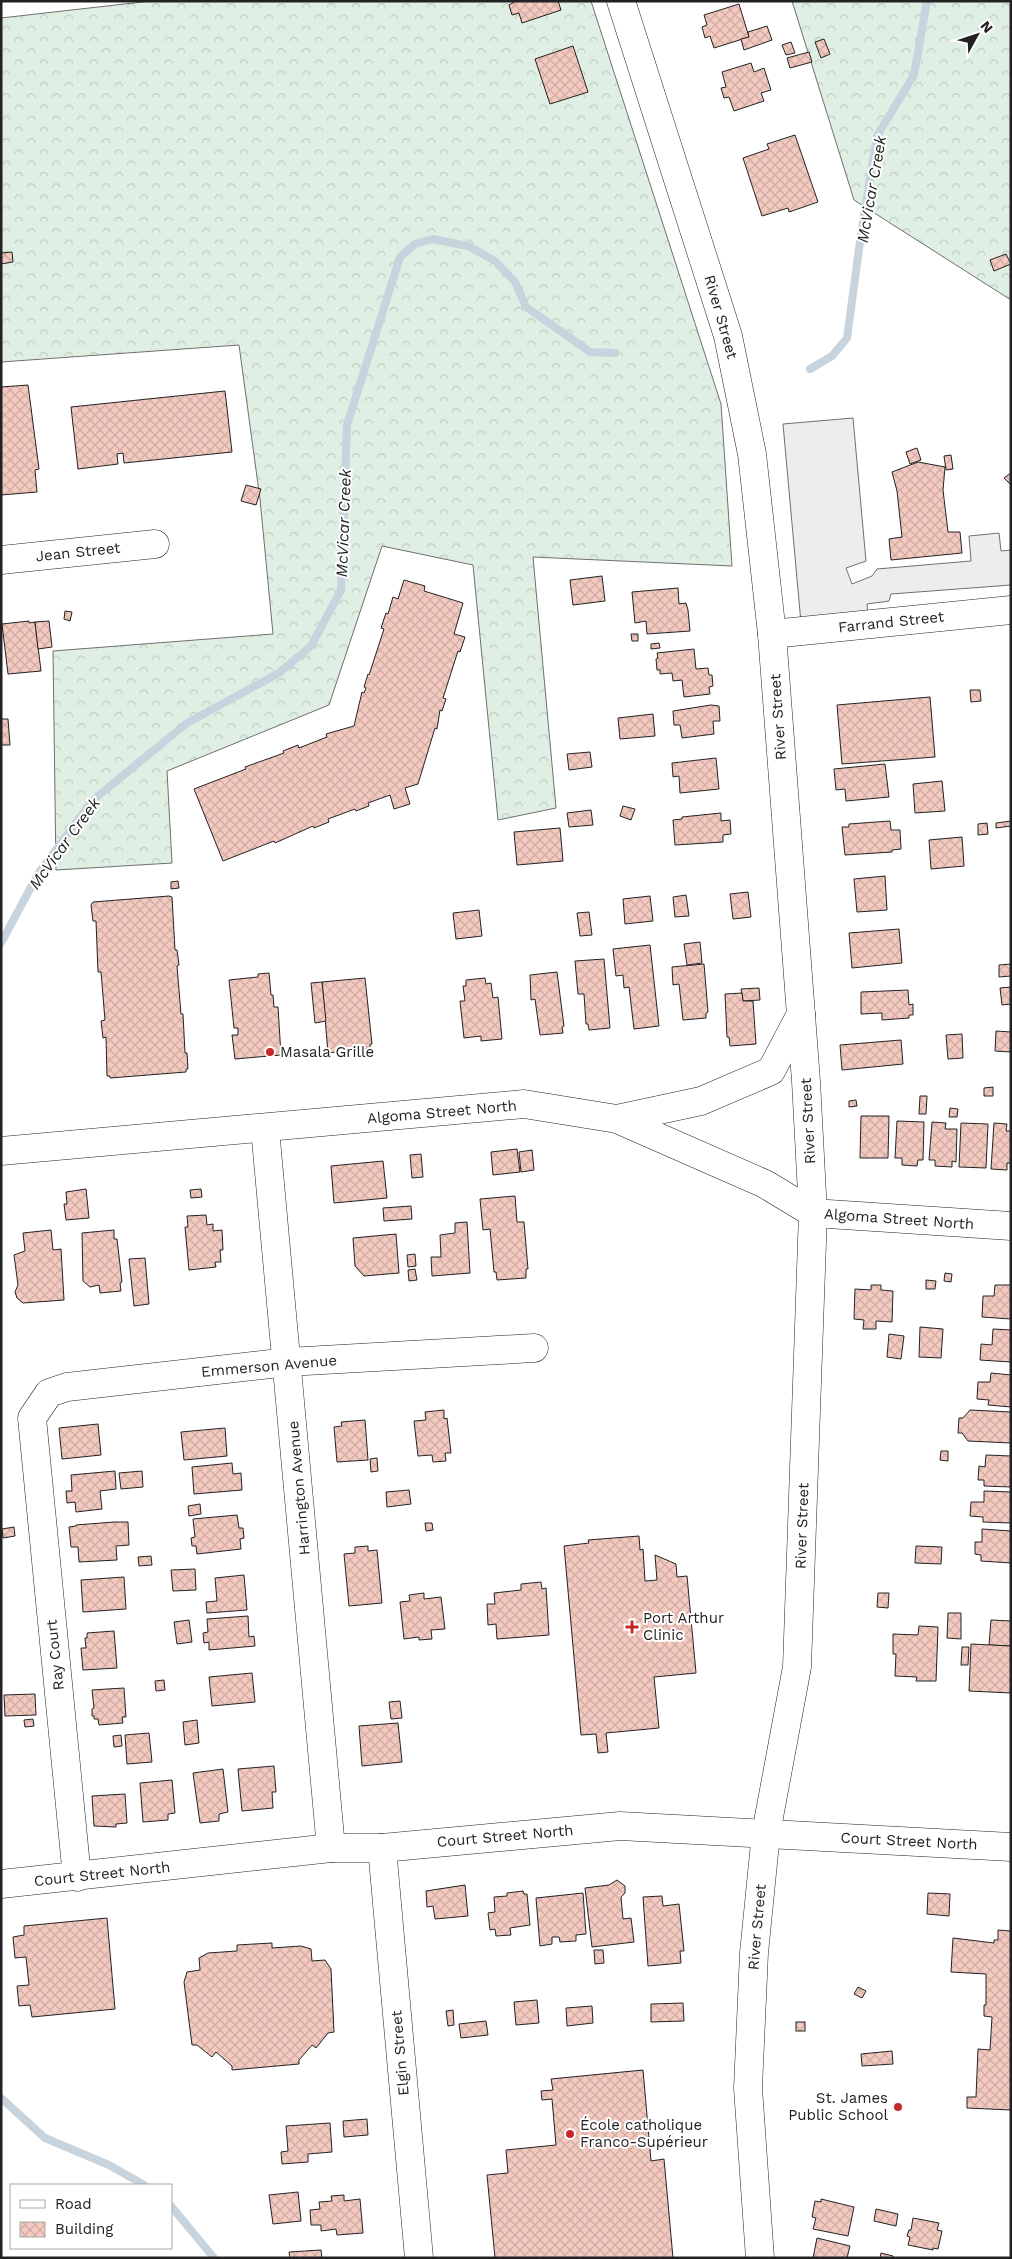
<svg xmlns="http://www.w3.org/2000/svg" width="1012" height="2259" viewBox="0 0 1012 2259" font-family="'Work Sans',sans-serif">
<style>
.forest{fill:url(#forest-crowns);stroke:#6f6f6f}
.parking{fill:#ededed;stroke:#6f6f6f}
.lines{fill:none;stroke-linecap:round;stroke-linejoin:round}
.stream{stroke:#c7d3dd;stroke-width:8}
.building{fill:url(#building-cross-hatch);stroke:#222}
.minor-casing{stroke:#222;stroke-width:29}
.major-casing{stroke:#222;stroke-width:29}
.minor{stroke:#fff;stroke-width:28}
.major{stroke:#fff;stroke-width:28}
.poi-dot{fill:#c62828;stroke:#fff;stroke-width:2}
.labels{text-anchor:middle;stroke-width:4;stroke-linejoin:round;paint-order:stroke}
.street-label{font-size:15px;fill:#222;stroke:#fff}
.poi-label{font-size:15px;fill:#222;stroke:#fff;text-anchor:start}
.water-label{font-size:16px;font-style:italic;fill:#222;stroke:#fff}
</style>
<defs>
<pattern id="forest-crowns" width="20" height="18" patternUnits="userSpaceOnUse" patternTransform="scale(1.25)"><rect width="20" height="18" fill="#e0efe3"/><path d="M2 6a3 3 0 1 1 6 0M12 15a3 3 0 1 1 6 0" fill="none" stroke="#c0cdc2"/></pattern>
<pattern id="building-cross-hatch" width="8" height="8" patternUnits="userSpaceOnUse" patternTransform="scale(1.25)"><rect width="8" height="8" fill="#f3c9c0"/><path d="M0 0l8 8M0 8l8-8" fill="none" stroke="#d0aca5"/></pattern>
</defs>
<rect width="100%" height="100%" fill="#fff"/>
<g class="forest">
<path d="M151,1H591L721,404L732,566L533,557L556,808L498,820L473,565L382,546L329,705L167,771L172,863L56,870L53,651L273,634L260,499L239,345L1,362V18Z"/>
<path d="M792,1H1011V300L854,200Z"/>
</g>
<path class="parking" d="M853,418L866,561L846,568L852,584L872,576L877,569L971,561L969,536L999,533L1001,551L1011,550V585L891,594L889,601L867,604L868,617L801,623L783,424Z"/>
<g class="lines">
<g class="stream">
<path d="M810,369L832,356L847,338L861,234L877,136L914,75L927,1"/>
<path d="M1,943L38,874L93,800L187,723L279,673L311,646L341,590L347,425L400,257L415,244L433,239L468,246L495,261L515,282L526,307L590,352L615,353"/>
<path d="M1,2098L45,2138L109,2165L144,2185"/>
<path d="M171,2206L214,2258"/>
</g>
</g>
<g class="building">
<path d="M516,1H558L561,10L522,23L519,13L512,15L509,5Z"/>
<path d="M739,4L749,37L714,48L710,36L705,38L702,27L707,25L704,15Z"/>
<path d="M767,26L772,40L744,50L741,39L749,37L748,32Z"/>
<path d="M824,39L830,54L821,58L815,42Z"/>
<path d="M791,42L795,53L786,55L782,45Z"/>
<path d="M573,46L588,92L550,104L535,59Z"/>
<path d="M809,52L812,62L790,68L787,58Z"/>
<path d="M751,63L754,72L764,68L771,90L761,93L764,101L734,111L729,97L724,98L721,88L726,87L722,72Z"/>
<path d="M795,135L818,202L789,212L788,208L762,216L743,158L769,149L767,144Z"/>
<path d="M12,252L13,262L1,264V253Z"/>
<path d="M1006,254L1011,264L994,271L990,260Z"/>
<path d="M28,385L39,469L35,470L37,492L1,495V387Z"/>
<path d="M225,391L232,452L124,463L123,453L117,454L118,464L78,469L71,407Z"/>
<path d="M917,448L921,460L910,464L906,452Z"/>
<path d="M951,455L953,469L946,470L944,456Z"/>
<path d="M918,462L945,467L943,490L948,532H960L962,553L891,560L889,539L902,537L897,491L892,472Z"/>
<path d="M1011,473V485L1004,478Z"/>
<path d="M246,485L261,489L256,505L241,501Z"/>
<path d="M602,576L605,601L573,605L570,580Z"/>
<path d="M404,580L425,586L424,591L463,603L454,634L465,637L460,652L458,651L443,698L446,699L442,711L440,710L437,729L435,728L418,784L405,788L410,804L394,809L390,795L368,803L369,806L356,811L355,809L328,819L329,822L314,828L313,826L275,843L274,841L223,861L194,789L246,769L245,767L284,753L283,751L298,745L299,748L327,737L326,734L354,726L362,692L364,693L366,688L364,687L368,674L369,675L384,629L381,628L386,613L388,614L393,597L398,599Z"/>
<path d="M678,588L679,604L686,603L688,610L690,631L647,634L646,621L635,623L632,592Z"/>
<path d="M65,611L72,612L70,621L64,619Z"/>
<path d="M29,621V623L35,622L41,671L8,674L2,624Z"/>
<path d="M49,621L52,647L38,649L35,622Z"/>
<path d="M631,634H638V641H632Z"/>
<path d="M659,643L660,648L651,649V644Z"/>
<path d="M694,649L696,669L708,668L709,675H712L713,686L709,687L710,694L684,697L682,680L673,681L672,673L660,674V670H657L656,659L658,658L657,653Z"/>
<path d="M970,690H980L981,701L971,702Z"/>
<path d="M930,697L935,757L842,764L837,705Z"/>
<path d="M711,705L719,706L720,721H713L714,734L682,738L680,725H674L673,711Z"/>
<path d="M653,714L655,736L620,739L618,718Z"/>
<path d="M1,719H8L10,745H1Z"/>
<path d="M590,752L592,767L569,770L567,754Z"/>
<path d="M716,758L719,789L680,793L679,776L673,777L672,763Z"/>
<path d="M885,764L889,797L846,801L845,789L836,790L834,769Z"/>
<path d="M942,781L945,811L915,813L913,784Z"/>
<path d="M623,806L635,809L631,820L620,816Z"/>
<path d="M591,810L593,825L569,827L567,813Z"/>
<path d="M721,813V821L730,820L731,834L723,835V842L675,845L673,820L682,819V817Z"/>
<path d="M890,821L891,830H900L901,849L892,850V852L845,855L842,827H849V824Z"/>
<path d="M1011,821V826L996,828V823Z"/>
<path d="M987,823L988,834L978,835V824Z"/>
<path d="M560,828L563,861L517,865L514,832Z"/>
<path d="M962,837L964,866L931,869L929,840Z"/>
<path d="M885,876L887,910L857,912L854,879Z"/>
<path d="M178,881L179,888L171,889V882Z"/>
<path d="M748,892L751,917L733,919L730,894Z"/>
<path d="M686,895L689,916L675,917L673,897Z"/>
<path d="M169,896L172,897L175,950H177L179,965L177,966L181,1014H183L185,1053H187L188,1069H186V1072L110,1078V1076H107L106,1037L103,1038L101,1021L105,1020L101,972H98L96,921H93L91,905L93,902Z"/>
<path d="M650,896L653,921L625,924L623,899Z"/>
<path d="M479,910L482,936L456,939L453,913Z"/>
<path d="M589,912L592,935L580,936L577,913Z"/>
<path d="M899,929L902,963L852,968L849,933Z"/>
<path d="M700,942L702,963L687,965L684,944Z"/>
<path d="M650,945L659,1026L634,1029L629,987L624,988L623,975L616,976L613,949Z"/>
<path d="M604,959L610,1028L589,1030L588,1024H586L584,994H578L575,961Z"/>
<path d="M704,964L708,1012L706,1013V1018L683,1020L679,984L673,985L672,967Z"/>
<path d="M1011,964V976L999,977V965Z"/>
<path d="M557,972L564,1026L562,1027L563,1033L540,1035L535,999L531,1000L530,975Z"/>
<path d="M269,973L271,995H273L274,1007H278L281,1055L235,1059L232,1035H238V1028H234L229,980L258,977V974Z"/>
<path d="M365,978L372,1044H370V1048L328,1053L322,982Z"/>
<path d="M485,978L486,984L491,983L493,998L498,997L502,1039L481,1041V1036L464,1038L460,1001H465L463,986H466V980Z"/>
<path d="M322,982L326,1021L315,1023L311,983Z"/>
<path d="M1011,987V1004L1002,1005L1000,988Z"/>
<path d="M759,988L760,1000L743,1001L741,989Z"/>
<path d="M908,990L909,1005L913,1004V1015H909V1018L882,1020V1013L861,1014V992Z"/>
<path d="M742,993L743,1001H753L756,1044L730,1046L729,1037H727L725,994Z"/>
<path d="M996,1031L1011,1032V1052L995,1051Z"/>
<path d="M962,1034L963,1058L948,1059L946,1035Z"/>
<path d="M901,1040L903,1064L842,1070L840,1045Z"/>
<path d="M993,1087V1096H984V1088Z"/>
<path d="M920,1096H927L926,1114H919Z"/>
<path d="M856,1100L857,1106L849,1107V1101Z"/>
<path d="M950,1108L958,1109L957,1117H949Z"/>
<path d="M861,1116H889L888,1158H860Z"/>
<path d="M897,1121L924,1122L923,1160H918L917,1166L902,1165V1158H895Z"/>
<path d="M932,1122L946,1123L945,1129H957L956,1162L952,1161V1167L935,1166V1160H929Z"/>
<path d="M961,1123L988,1124L986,1168L959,1167Z"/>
<path d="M994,1123L1007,1124L1006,1131H1011V1163H1007V1170L991,1169Z"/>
<path d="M517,1149L520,1172L493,1175L491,1152Z"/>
<path d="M532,1150L534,1170L521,1172L519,1152Z"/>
<path d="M421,1154L423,1177L412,1178L410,1155Z"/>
<path d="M383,1161L387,1198L334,1203L331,1166Z"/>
<path d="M86,1189L89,1218L66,1220L64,1204H67L66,1192Z"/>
<path d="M201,1189L202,1197L191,1198L190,1190Z"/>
<path d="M515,1196L517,1222H524L528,1269H526V1278L497,1280L496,1272H494L490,1229L483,1230L480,1199Z"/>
<path d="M411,1206L412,1219L384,1221L383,1208Z"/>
<path d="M206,1215L207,1225L213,1224V1231L222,1230L223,1250H220L221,1262H215L216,1267L189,1270L185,1227H188L187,1216Z"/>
<path d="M467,1222L470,1273L432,1276L431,1257H441L440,1235L455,1233V1223Z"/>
<path d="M51,1230L53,1250L61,1249L64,1300L23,1303L17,1298L15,1292L18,1285L14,1255L25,1251L23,1233Z"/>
<path d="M114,1230V1239H117L122,1282L120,1283L121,1291L100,1293L99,1285L90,1287L83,1281L82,1233Z"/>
<path d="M396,1234L399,1273L364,1276L355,1266L353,1238Z"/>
<path d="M415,1254L416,1266L408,1267L407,1255Z"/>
<path d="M145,1258L149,1304L134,1306L129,1259Z"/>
<path d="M415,1269L417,1280L409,1281L408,1270Z"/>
<path d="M945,1273L952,1274L951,1282L944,1281Z"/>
<path d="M926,1280L936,1281L935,1289H926Z"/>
<path d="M871,1285H881V1290L893,1291L892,1322L876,1321V1329H863L864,1320L854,1319L855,1289L871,1290Z"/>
<path d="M995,1285H1011V1319L982,1317L983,1296H994Z"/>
<path d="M920,1327L943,1329L941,1358L919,1357Z"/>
<path d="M993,1329L1011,1330V1362L980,1360L981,1344L992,1345Z"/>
<path d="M889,1334L904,1336L901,1359L887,1357Z"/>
<path d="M991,1373L1011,1375V1407L988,1405L989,1400L977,1399L978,1382H990Z"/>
<path d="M444,1410V1419L447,1418L451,1453H445L446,1461L433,1462L432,1455L418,1456L414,1421L426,1420L425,1412Z"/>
<path d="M970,1410L1011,1412V1443L968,1441L962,1433H958L959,1418H963Z"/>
<path d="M365,1420L368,1460L337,1462L334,1427L342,1426L341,1422Z"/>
<path d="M98,1424L101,1455L62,1459L59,1428Z"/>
<path d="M225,1428L227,1456L184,1460L181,1432Z"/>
<path d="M941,1451H948V1461L940,1460Z"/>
<path d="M986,1455L1011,1456V1487L984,1486V1480H978L979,1466L985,1467Z"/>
<path d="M377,1458L378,1471L371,1472L370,1459Z"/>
<path d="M232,1463L233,1474L241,1473L242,1490L194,1494L192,1467Z"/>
<path d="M115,1471L116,1489L100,1491L102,1509L76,1512L75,1502L67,1503L66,1491H72L71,1475Z"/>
<path d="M142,1471L143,1487L121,1489L119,1473Z"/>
<path d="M409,1490L411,1504L387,1507L386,1492Z"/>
<path d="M984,1491L1011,1492V1523L983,1522V1517L970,1516L971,1502H984Z"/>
<path d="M200,1504L201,1514L189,1516L188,1506Z"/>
<path d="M237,1515L239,1528H243L244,1538L240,1539L241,1549L197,1554L196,1546H192L191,1538L195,1537L193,1519Z"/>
<path d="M114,1522H128L129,1545L116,1546L117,1560L79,1562L78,1547H71L69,1527L76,1526V1525Z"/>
<path d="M425,1523H432L433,1530L426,1531Z"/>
<path d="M14,1527L15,1536L3,1538L2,1529Z"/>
<path d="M982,1529L1011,1531V1563L981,1561V1555L975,1554V1542H982Z"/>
<path d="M639,1536L640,1550L643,1549L645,1581L657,1580L655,1555L676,1564L677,1577L687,1576L696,1673L654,1677L659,1728L606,1733L608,1752L598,1753L596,1734L581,1735L564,1546L589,1543L588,1540Z"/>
<path d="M368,1546V1551L377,1550L382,1603L349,1606L344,1554L355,1553V1547Z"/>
<path d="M916,1546L942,1547L941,1564L915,1563Z"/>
<path d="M151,1556L152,1565L139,1566L138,1557Z"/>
<path d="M195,1569L196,1590L173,1591L171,1570Z"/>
<path d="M244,1575L247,1610L207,1613L206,1602L217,1601L215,1578Z"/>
<path d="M124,1577L126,1609L83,1612L81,1580Z"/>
<path d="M541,1582L542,1589L546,1588L549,1635L497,1639L496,1624L488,1625L487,1604H495L494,1593L521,1590V1584Z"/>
<path d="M424,1593V1599L441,1597L445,1629L431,1630L432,1639L419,1640V1637L404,1639L400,1602L410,1601L409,1595Z"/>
<path d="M878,1593H889L888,1608L877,1607Z"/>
<path d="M948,1613H961V1639L947,1638Z"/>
<path d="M248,1616L249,1637L254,1636L255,1646L209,1650V1642L204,1643L203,1633L208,1632L207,1619Z"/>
<path d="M189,1620L192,1642L177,1644L174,1622Z"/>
<path d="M991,1620L1011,1621V1646L989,1645Z"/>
<path d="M919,1626L938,1627L936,1681H916L917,1677L895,1676L896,1654H893V1634L918,1635Z"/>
<path d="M114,1631L117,1668L83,1670L81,1648H86L85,1638H87V1633Z"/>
<path d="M971,1644L1011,1646V1693L969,1691Z"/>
<path d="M962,1647H969L968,1665H961Z"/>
<path d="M252,1673L255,1702L212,1706L209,1677Z"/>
<path d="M164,1680L165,1690L156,1691L155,1681Z"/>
<path d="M124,1688L126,1717H122L123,1723L99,1725L98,1719H94V1716H92V1709L94,1708L92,1690Z"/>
<path d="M35,1694L36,1715L5,1716L4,1695Z"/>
<path d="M400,1701L402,1718L391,1719L389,1702Z"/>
<path d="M33,1719L34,1726L25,1727L24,1720Z"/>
<path d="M197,1720L199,1743L185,1745L183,1722Z"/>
<path d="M398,1723L402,1762L362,1766L359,1726Z"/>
<path d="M149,1733L152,1762L127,1764L125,1735Z"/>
<path d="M121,1735L122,1746L114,1747L113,1736Z"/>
<path d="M274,1766L276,1792H272L273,1808L242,1811L238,1769Z"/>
<path d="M223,1769L228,1812L219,1814V1821L200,1823L193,1773Z"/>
<path d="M172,1780L175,1813L168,1814V1820L143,1822L140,1783Z"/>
<path d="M125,1794L127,1823L116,1824V1827L94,1826L92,1796Z"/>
<path d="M617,1880L625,1886V1893L621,1897L623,1919L631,1918L634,1942L592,1947L585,1888L609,1885Z"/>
<path d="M465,1885L468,1916L435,1919L433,1906L427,1907L426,1891Z"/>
<path d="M523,1891L524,1894H527L530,1925L510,1928L511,1935L496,1936L495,1929L490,1930L488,1913L495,1912L494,1897L507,1896V1893Z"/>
<path d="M583,1893L586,1934L576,1935V1941L560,1942L559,1937H552V1944L540,1946L536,1898Z"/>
<path d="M928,1893L950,1894L949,1916L927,1914Z"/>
<path d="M662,1896L663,1906L679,1904L684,1951H680L681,1963L648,1966L643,1897Z"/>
<path d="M107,1918L115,2009L32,2017L30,2005L19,2006L17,1986L29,1985L26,1957L15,1958L13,1937L24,1935V1926Z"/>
<path d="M998,1930L1011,1931V2110L967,2108V2097H976L978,2049L990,2050L992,2017L984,2016V2005H986V1974L951,1972L953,1938L994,1943V1940H998Z"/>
<path d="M272,1943V1948L301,1946L311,1949L312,1961L325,1960L331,1969L334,2032L328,2033L316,2048L312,2045L299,2060V2064L232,2070V2066L216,2052L212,2057L197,2045H192L184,1982L187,1972L200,1970L199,1958L208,1953L237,1951V1945Z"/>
<path d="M594,1950H603L604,1963L595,1964Z"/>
<path d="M858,1987L866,1991L862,1998L854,1994Z"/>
<path d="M537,2000L539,2023L516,2025L514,2002Z"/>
<path d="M683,2003L684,2021L651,2022V2004Z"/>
<path d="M592,2006L593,2023L567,2026L566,2008Z"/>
<path d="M453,2010L454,2025L448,2026L446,2011Z"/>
<path d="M486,2021L488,2035L461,2038L459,2024Z"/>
<rect x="796" y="2022" width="9" height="9"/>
<path d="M892,2051L893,2064L862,2066L861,2054Z"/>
<path d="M643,2070L651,2161L664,2159L673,2258H495L487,2175L508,2173L506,2150L556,2145L552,2099L542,2100L541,2091L553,2090L551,2079Z"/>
<path d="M367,2119L368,2135L344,2137L343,2121Z"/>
<path d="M330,2123L332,2152L308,2154V2162L282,2164L281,2152L288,2151L286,2126Z"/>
<path d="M298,2192L301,2221L273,2224L269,2195Z"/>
<path d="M344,2195V2201L360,2199L363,2233L337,2235L336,2229L321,2231V2225H311L310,2210L320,2209L319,2202L332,2201L331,2196Z"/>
<path d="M821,2199L854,2207L848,2236L813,2229L816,2218L812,2217L815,2201L821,2202Z"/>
<path d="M876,2209L898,2214L896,2226L874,2221Z"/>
<path d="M913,2218L939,2223L937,2230L942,2231L938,2249L933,2248V2250L908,2245L910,2237L907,2236L909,2230H911Z"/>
<path d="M817,2238L850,2246L847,2258H813Z"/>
<path d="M321,2250L322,2258H290L289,2252Z"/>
<path d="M881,2253L893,2256V2258H880Z"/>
</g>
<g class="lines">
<g class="minor-casing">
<g id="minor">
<path d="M1,560L155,544"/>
<path d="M772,634L1011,610"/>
<path d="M265,1129L331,1848"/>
<path d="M1,1151L524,1104L617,1119L765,1184L813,1213L1011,1226"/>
<path d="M382,1848L419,2258"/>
<path d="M77,1877L32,1418L49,1393L67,1387L288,1362L534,1348"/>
<path d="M1,1884L331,1848H382L620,1826L1011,1847"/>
</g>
</g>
<g class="major-casing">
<g id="major">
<path d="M621,1L728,336L752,454L772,634L806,1081L813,1213L797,1667L766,1833L754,1953L748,2088L760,2258"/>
<path d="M617,1119L701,1101L771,1071L801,1014"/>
</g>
</g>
<use href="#minor" class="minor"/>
<use href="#major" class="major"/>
</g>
<g class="poi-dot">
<circle cx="270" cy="1052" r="5"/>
<path d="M629.5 1619.5h5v5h5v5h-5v5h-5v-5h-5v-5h5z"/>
<circle cx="898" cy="2107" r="5"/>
<circle cx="570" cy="2134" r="5"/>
</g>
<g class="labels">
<g class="street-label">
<text transform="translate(721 317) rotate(74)" y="5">River Street</text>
<text transform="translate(78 552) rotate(-6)" y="5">Jean Street</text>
<text transform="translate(891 622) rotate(-6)" y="5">Farrand Street</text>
<text transform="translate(778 717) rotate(-94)" y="5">River Street</text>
<text transform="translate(442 1112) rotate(-5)" y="5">Algoma Street North</text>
<text transform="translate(808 1121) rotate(-93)" y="5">River Street</text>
<text transform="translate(899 1219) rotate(4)" y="5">Algoma Street North</text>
<text transform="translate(269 1366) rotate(-5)" y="5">Emmerson Avenue</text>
<text transform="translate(299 1488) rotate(-95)" y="5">Harrington Avenue</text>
<text transform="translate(802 1526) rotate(-88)" y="5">River Street</text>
<text transform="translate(55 1655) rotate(-96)" y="5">Ray Court</text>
<text transform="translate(505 1836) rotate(-5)" y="5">Court Street North</text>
<text transform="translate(909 1841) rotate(3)" y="5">Court Street North</text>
<text transform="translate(102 1874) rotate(-6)" y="5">Court Street North</text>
<text transform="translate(757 1927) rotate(-85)" y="5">River Street</text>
<text transform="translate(400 2053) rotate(-95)" y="5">Elgin Street</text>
</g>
<g class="poi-label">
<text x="280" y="1057">Masala Grille</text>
<text x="643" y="1623">Port Arthur<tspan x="643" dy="17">Clinic</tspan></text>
<text x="888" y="2103" text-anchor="end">St. James<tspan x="888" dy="17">Public School</tspan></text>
<text x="580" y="2130">École catholique<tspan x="580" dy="17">Franco-Supérieur</tspan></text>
</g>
<g class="water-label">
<text transform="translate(871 189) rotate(-80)" y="6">McVicar Creek</text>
<text transform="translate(343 523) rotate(-88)" y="6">McVicar Creek</text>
<text transform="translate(64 843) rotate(-54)" y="6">McVicar Creek</text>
</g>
</g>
<rect width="1012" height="2259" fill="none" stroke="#222222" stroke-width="5"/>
<rect x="10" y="2184" width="162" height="65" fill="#ffffff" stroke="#a7a7a7"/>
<rect x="20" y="2200" width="25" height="8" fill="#ffffff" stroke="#a7a7a7"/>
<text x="55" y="2209" font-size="15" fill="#222222">Road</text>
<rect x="20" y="2222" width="25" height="15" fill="url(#building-cross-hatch)" stroke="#a7a7a7"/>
<text x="55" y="2234" font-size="15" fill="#222222">Building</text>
<g transform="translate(977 35) rotate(50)" stroke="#ffffff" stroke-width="4" paint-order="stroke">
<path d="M0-4L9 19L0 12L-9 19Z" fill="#222222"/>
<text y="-8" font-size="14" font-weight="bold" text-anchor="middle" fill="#222222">N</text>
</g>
</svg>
